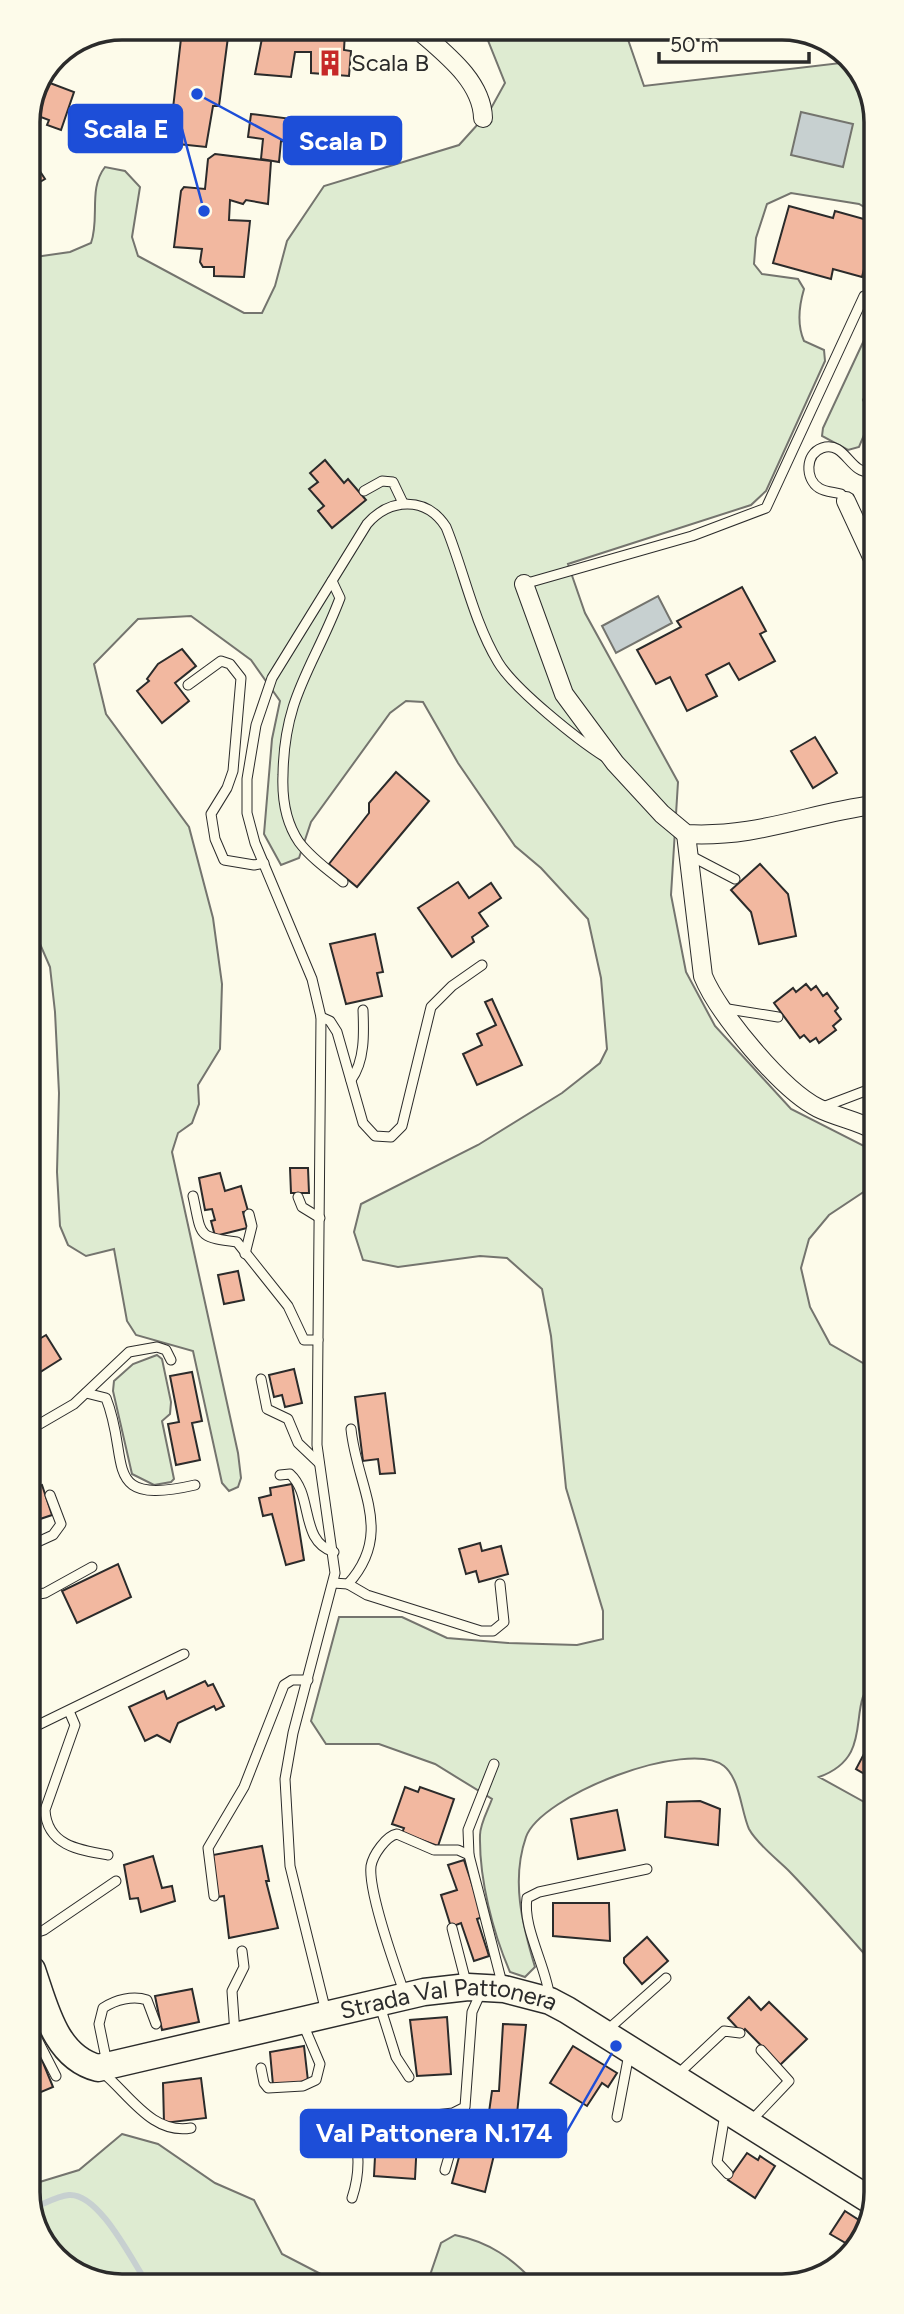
<svg xmlns="http://www.w3.org/2000/svg" width="904" height="2314" viewBox="0 0 904 2314" font-family="Figtree,sans-serif">
<style>
.green{fill:#deebd1;stroke:#74746e;stroke-width:2}
.water{fill:#c7d0d0;stroke:#74746e;stroke-width:2}
.lines{fill:none;stroke-linecap:round;stroke-linejoin:round}
.stream{stroke:#c7d0d0;stroke-width:6}
.building{fill:#f2b8a0;stroke:#2b2b2b;stroke-width:2}
.lane-casing{stroke:#2b2b2b;stroke-width:11}
.street-casing{stroke:#2b2b2b;stroke-width:20}
.secondary-casing{stroke:#2b2b2b;stroke-width:29}
.lane{stroke:#fdfbea;stroke-width:9}
.street{stroke:#fdfbea;stroke-width:18}
.secondary{stroke:#fdfbea;stroke-width:26}
.labels{text-anchor:middle;stroke-width:5;stroke-linejoin:round;paint-order:stroke}
.poi-label{font-size:24px;fill:#2b2b2b;stroke:#fdfbea;text-anchor:start}
.street-label{font-size:24px;fill:#2b2b2b;stroke:#fdfbea}
.rim{fill:none;stroke:#2b2b2b;stroke-width:3.5}
.leader{fill:none;stroke:#1d4ed8;stroke-width:2.5}
.callout-dot{fill:#1d4ed8;stroke:#fdfbea;stroke-width:2.5}
.callout{fill:#1d4ed8;stroke:#1d4ed8;stroke-width:2.5}
.callout-label{font-size:26px;text-anchor:middle;font-weight:bold;fill:#fff}
</style>
<rect width="100%" height="100%" fill="#fdfbea"/>
<g class="green">
<path d="M483,28H624L644,86L849,62L871,93V211L859,204L791,193L767,204L756,238L754,264L762,274L798,279L804,289C799,306 797,325 804,341L824,350L825,361L766,491L751,505L568,564L585,613L678,782L671,895L686,972L715,1026L791,1109L874,1151V1185L829,1215L809,1239L801,1268L810,1307L830,1344L868,1366L874,1374L875,1680C844,1703 878,1756 819,1777L875,1808V1966C847,1934 819,1902 789,1871C777,1859 757,1844 749,1829C741,1811 740,1779 724,1766C688,1738 541,1795 526,1837C511,1880 522,1924 535,1967L525,1977L510,1972C493,1933 479,1879 480,1835C480,1824 488,1810 492,1799L435,1764L379,1744H326L311,1721L339,1617H402L447,1638L508,1643L577,1645L603,1639V1611L566,1488L551,1336L542,1289L507,1258L480,1256L398,1267L363,1260L354,1232L361,1204L478,1145L562,1093L600,1063L607,1049L601,978L588,919L541,868L515,846L458,763L423,702L406,701L390,713L311,822L299,858L281,865L264,834L272,739L280,701L251,660L191,616L138,619L94,664L106,714L189,827L213,918L222,984L220,1049L198,1085L199,1104L192,1123L178,1133L172,1152L238,1453L241,1478L238,1487L229,1491L222,1483L193,1351L136,1335L127,1321L114,1249L86,1256L68,1245L60,1226L57,1172L59,1093L55,1012L50,967L30,921L28,258L70,252L91,243C100,218 88,189 105,167L125,171L140,187L132,237L138,256L244,313H262L275,286L287,241L324,186L459,145L489,112L505,83Z"/>
<path d="M872,323V381L863,400L872,416L859,447L848,450L822,436L823,428Z"/>
<path d="M157,1355L162,1359L171,1402L170,1414L162,1421L174,1479L171,1482L154,1485L132,1474L113,1391L114,1381L133,1364Z"/>
<path d="M122,2134L158,2144L215,2183L254,2200L282,2254L340,2284L116,2286L65,2266L33,2221V2184L79,2170Z"/>
<path d="M455,2235C489,2242 512,2258 535,2283L427,2284L441,2243Z"/>
</g>
<g class="water">
<path d="M801,112L853,124L843,167L791,155Z"/>
<path d="M658,596L672,623L616,653L602,626Z"/>
</g>
<g class="lines">
<path class="stream" d="M33,2208C44,2204 57,2196 69,2195C100,2193 133,2263 149,2286"/>
</g>
<g class="building">
<path d="M264,28L345,32L344,50L351,51L349,76L311,73V52H295L291,77L255,74Z"/>
<path d="M182,30L228,37L219,106H213L206,147L169,143Z"/>
<path d="M50,83L74,92L61,130L47,125L49,120L30,113L43,84L49,86Z"/>
<path d="M251,114L300,120L297,143L281,141L279,162L261,159L263,139L248,137Z"/>
<path d="M28,153L45,179L28,189Z"/>
<path d="M215,154L271,161L268,204L246,200L243,204L230,200L229,220L250,221L244,277L214,276V267H203L200,262L202,249L174,247L181,191L184,187L205,189L208,159Z"/>
<path d="M789,206L833,218L835,211L871,221V242L862,277L833,269L831,279L773,263Z"/>
<path d="M325,460L344,483L348,479L366,500L332,528L318,511L324,506L309,489L318,482L310,473Z"/>
<path d="M742,587L766,631L760,634L775,661L739,680L729,663L706,675L717,696L687,711L670,677L656,684L637,650L681,627L677,621Z"/>
<path d="M182,649L196,666L175,683L189,701L162,723L137,691L149,681L147,679L158,664Z"/>
<path d="M815,737L837,773L813,788L791,751Z"/>
<path d="M396,772L429,801L357,887L329,864L369,813V803Z"/>
<path d="M760,864L788,894L796,936L759,944L751,912L731,890Z"/>
<path d="M458,882L469,898L491,883L501,898L479,913L488,926L472,937L474,942L452,957L418,908Z"/>
<path d="M375,934L383,972L377,973L382,996L346,1004L330,944Z"/>
<path d="M806,984L811,990L816,986L823,996L827,993L838,1008L835,1011L841,1019L833,1026L836,1030L819,1043L816,1038L810,1042L804,1035L800,1038L774,1003L793,988L796,992Z"/>
<path d="M492,999L522,1065L477,1085L463,1054L482,1045L477,1034L496,1025L485,1002Z"/>
<path d="M290,1168H308L309,1193H291Z"/>
<path d="M220,1173L225,1191L241,1186L248,1211L243,1212L247,1228L215,1236L211,1221L215,1220L212,1209L205,1210L199,1178Z"/>
<path d="M238,1271L244,1300L224,1304L218,1275Z"/>
<path d="M46,1335L61,1359L31,1378L39,1396L31,1399V1344Z"/>
<path d="M294,1369L302,1403L285,1407L282,1395L274,1397L269,1375Z"/>
<path d="M192,1372L202,1421L192,1423L200,1460L176,1465L168,1424L179,1422L170,1376Z"/>
<path d="M385,1393L395,1473L380,1474L378,1459L363,1461L355,1397Z"/>
<path d="M292,1484L304,1560L286,1565L272,1514L263,1516L259,1498L271,1495L270,1488Z"/>
<path d="M42,1485L52,1515L31,1522V1489Z"/>
<path d="M480,1543L482,1551L501,1546L508,1574L479,1582L476,1571L466,1574L459,1549Z"/>
<path d="M118,1564L131,1597L77,1623L62,1591Z"/>
<path d="M205,1681L208,1686L213,1684L224,1706L216,1710L214,1706L178,1723L170,1742L157,1735L145,1741L129,1707L164,1691L167,1699Z"/>
<path d="M875,1733V1780L856,1769Z"/>
<path d="M405,1787L418,1792L420,1787L454,1799L438,1846L402,1833L404,1828L392,1824Z"/>
<path d="M700,1801L720,1809L718,1845L665,1837L667,1802Z"/>
<path d="M617,1810L625,1850L578,1859L571,1819Z"/>
<path d="M262,1846L269,1881H266L278,1928L229,1938L224,1896L217,1897L213,1855Z"/>
<path d="M153,1856L162,1888L172,1886L175,1901L141,1912L138,1898L130,1899L124,1865Z"/>
<path d="M464,1860L483,1917L477,1919L489,1956L474,1961L461,1923L451,1927L441,1895L457,1890L448,1865Z"/>
<path d="M553,1903H609L610,1941L553,1936Z"/>
<path d="M647,1937L668,1961L642,1984L624,1963V1958Z"/>
<path d="M192,1989L199,2022L162,2030L155,1996Z"/>
<path d="M749,1997L761,2010L769,2002L807,2039L780,2065L745,2029L742,2033L728,2018Z"/>
<path d="M447,2017L451,2074L417,2076L410,2020Z"/>
<path d="M503,2024L526,2025L516,2124H499L500,2113L489,2112L492,2091H499Z"/>
<path d="M304,2046L308,2081L273,2085L270,2052Z"/>
<path d="M573,2046L617,2073L608,2087L602,2083L587,2106L550,2083Z"/>
<path d="M42,2060L53,2087L36,2094L38,2100L33,2102V2064Z"/>
<path d="M201,2078L206,2118L164,2123L163,2083Z"/>
<path d="M376,2137L417,2140L415,2179L374,2176Z"/>
<path d="M462,2146L494,2155L485,2192L452,2183Z"/>
<path d="M747,2153L758,2160L760,2156L775,2166L755,2198L728,2180Z"/>
<path d="M845,2211L865,2224L856,2249L830,2234Z"/>
</g>
<g class="lines">
<g class="lane-casing">
<g id="lane">
<path d="M645,28L661,35L693,28"/>
<path d="M364,491L382,481L393,482L403,503"/>
<path d="M846,501L841,494C834,492 825,492 819,488C805,479 805,454 822,448C846,440 849,475 872,472"/>
<path d="M332,581L340,598C314,667 284,696 283,775C282,798 286,823 299,842C311,858 328,870 343,882"/>
<path d="M524,584L692,536L766,508L864,296"/>
<path d="M188,685L221,661L230,664L241,678L233,771L227,788L211,814L215,839L224,860L254,865L264,863"/>
<path d="M689,855L735,879"/>
<path d="M722,1008L778,1017"/>
<path d="M321,1017L330,1021L337,1032L363,1123L375,1136L391,1137L402,1126L431,1007L452,986L482,965"/>
<path d="M351,1080C365,1061 364,1033 363,1010"/>
<path d="M823,1107L873,1088"/>
<path d="M193,1196C202,1236 196,1237 237,1242L288,1306L304,1340H318"/>
<path d="M298,1197L302,1207L320,1218"/>
<path d="M245,1254L252,1226L249,1214"/>
<path d="M261,1379L267,1409L288,1419L298,1443L319,1463"/>
<path d="M86,1393L106,1398C131,1461 99,1507 195,1485"/>
<path d="M31,1429L74,1404L129,1352L157,1347L166,1350L171,1360"/>
<path d="M280,1475L290,1474C314,1496 299,1541 334,1552"/>
<path d="M31,1545L53,1535L61,1524L50,1495"/>
<path d="M333,1583L348,1584C395,1532 357,1488 351,1429"/>
<path d="M348,1584L367,1595L481,1631H493L504,1622L500,1584"/>
<path d="M33,1595L45,1593L92,1567"/>
<path d="M69,1711L75,1725L45,1810C47,1845 78,1850 108,1855"/>
<path d="M32,1728L184,1654"/>
<path d="M494,1764L468,1830L469,1855L503,1987"/>
<path d="M869,1783L875,1800"/>
<path d="M214,1896L208,1848L244,1787L284,1685L292,1680H308"/>
<path d="M452,1928L467,1986"/>
<path d="M32,1934L44,1930L116,1881"/>
<path d="M404,1992C395,1966 368,1892 371,1866C373,1855 386,1836 397,1834L434,1850H458L469,1855"/>
<path d="M550,1999C547,1968 522,1927 527,1898L539,1892L647,1869"/>
<path d="M380,2006L396,2057L409,2077"/>
<path d="M326,2012L290,1866L285,1779L293,1733L335,1573L317,1445L321,1017L312,979L255,843L247,813V779L256,725L272,678L367,524C390,498 426,496 446,527C464,571 473,620 498,662C514,689 578,740 605,757"/>
<path d="M48,2018L35,2024V2035L56,2076"/>
<path d="M605,2032L666,1978"/>
<path d="M235,2034L232,1991L244,1967L242,1951"/>
<path d="M107,2063L99,2024L103,2008C115,2000 133,1995 147,2000L156,2024"/>
<path d="M261,2068L264,2083L268,2088L303,2086L316,2080L320,2064L303,2024"/>
<path d="M102,2072C129,2094 152,2135 191,2128"/>
<path d="M677,2075L724,2031L740,2033"/>
<path d="M725,2114L717,2162L728,2174"/>
<path d="M617,2117L629,2054"/>
<path d="M750,2122L789,2081L761,2050"/>
<path d="M445,2170L463,2109"/>
<path d="M352,2198C360,2174 360,2152 353,2129L356,2124L453,2113L465,2107L472,2012L481,1992"/>
</g>
</g>
<g class="street-casing">
<g id="street">
<path d="M416,28C443,52 482,80 483,118"/>
<path d="M846,501L872,557"/>
<path d="M524,584L564,694L615,763L662,814L686,834C757,838 806,814 873,805"/>
<path d="M686,834L703,976C718,1013 782,1090 818,1108C836,1117 856,1120 874,1130"/>
</g>
</g>
<g class="secondary-casing">
<g id="secondary">
<path id="s1" d="M32,1970C45,2007 55,2057 98,2068L424,1992L468,1987L504,1989L550,2001L567,2010L873,2202"/>
</g>
</g>
<use href="#lane" class="lane"/>
<use href="#street" class="street"/>
<use href="#secondary" class="secondary"/>
</g>
<defs>
<g id="building-bare" transform="scale(2.1)"><path d="M-4-6H4V6H1V3H-1V6H-4ZM-2.5-4.3h1.7v1.8h-1.7ZM.8-4.3h1.7v1.8H.8ZM-2.5-1h1.7V.8h-1.7ZM.8-1h1.7V.8H.8Z" fill="#c62828" stroke="#fdfbea" stroke-width="2.5" paint-order="stroke"/></g>
</defs>
<g fill-rule="evenodd">
<use href="#building-bare" x="330" y="63"/>
</g>
<g class="labels">
<g class="poi-label">
<text x="351" y="71">Scala B</text>
</g>
<g class="street-label">
<text dy="8" stroke="none"><textPath href="#s1" startOffset="483">Strada Val Pattonera</textPath></text>
</g>
</g>
<path d="M0 0H904V2314H0ZM122 40H782A82 82 0 0 1 864 122V2192A82 82 0 0 1 782 2274H122A82 82 0 0 1 40 2192V122A82 82 0 0 1 122 40Z" fill="#fdfbea" fill-rule="evenodd"/>
<path class="rim" d="M122 40H782A82 82 0 0 1 864 122V2192A82 82 0 0 1 782 2274H122A82 82 0 0 1 40 2192V122A82 82 0 0 1 122 40Z"/>
<path class="leader" d="M204 211L182 129M197 94L284 141M616 2046L566 2133"/>
<g class="callout-dot">
<circle cx="204" cy="211" r="7"/>
<circle cx="197" cy="94" r="7"/>
<circle cx="616" cy="2046" r="7"/>
</g>
<g class="callout">
<rect x="69" y="105" width="113" height="47" rx="7"/>
<rect x="284" y="117" width="117" height="47" rx="7"/>
<rect x="301" y="2110" width="265" height="47" rx="7"/>
</g>
<g class="callout-label">
<text x="126" y="138">Scala E</text>
<text x="343" y="150">Scala D</text>
<text x="434" y="2142">Val Pattonera N.174</text>
</g>
<path d="M659 52v10h150v-10" fill="none" stroke="#2b2b2b" stroke-width="3.5"/>
<text x="670" y="52" font-size="21" fill="#2b2b2b" stroke="#fdfbea" stroke-width="5" paint-order="stroke">50 m</text>
</svg>
